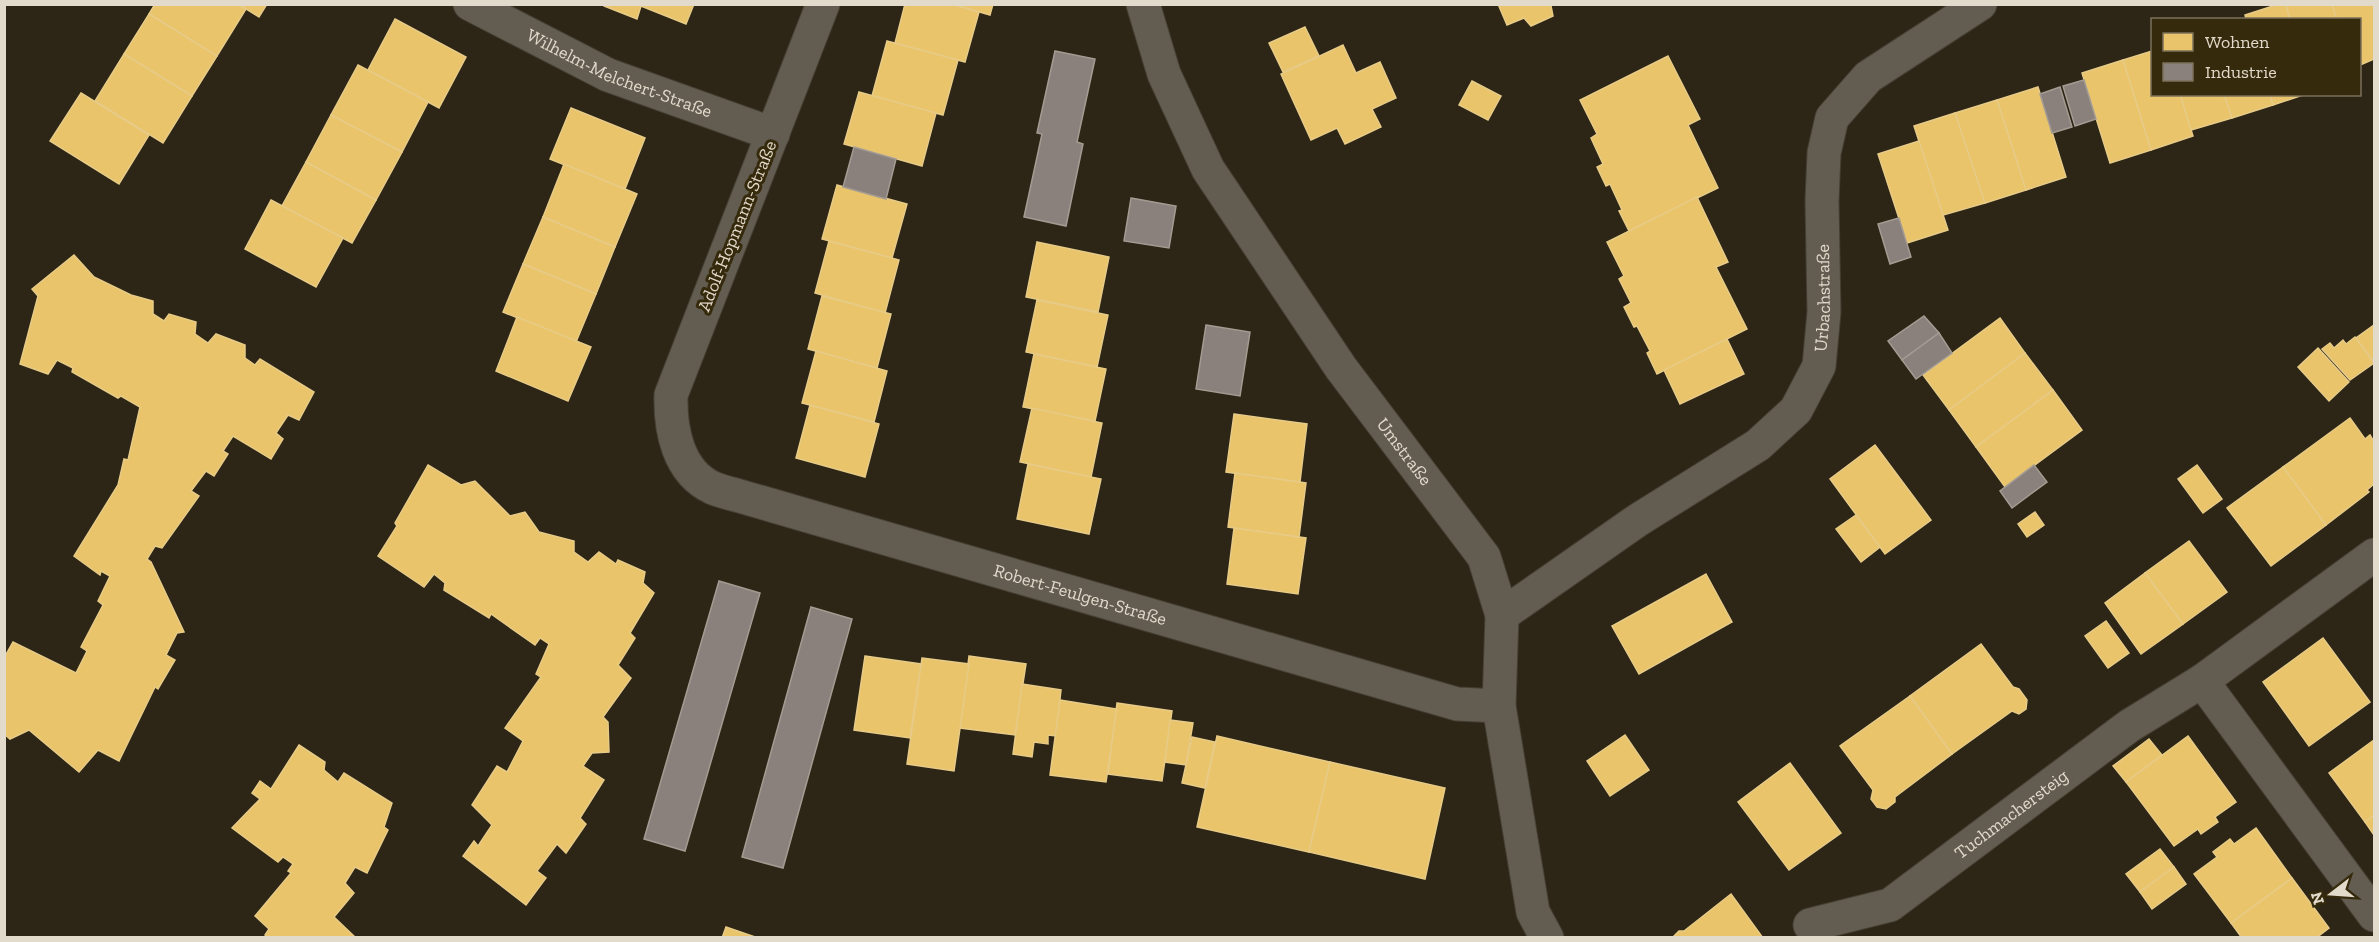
<svg xmlns="http://www.w3.org/2000/svg" width="2379" height="942" viewBox="0 0 2379 942" font-family="'Zilla Slab',serif">
<style>
.homes{fill:#e9c46a;stroke:#e7cb87;stroke-width:1.5}
.industry{fill:#8a817c;stroke:#a49c93;stroke-width:1.5}
.lines{fill:none;stroke-linecap:round;stroke-linejoin:round}
.street-casing{stroke:#464034;stroke-width:35}
.street{stroke:#635d51;stroke-width:33}
.labels{text-anchor:middle;stroke-width:6;stroke-linejoin:round;paint-order:stroke}
.street-label{font-size:18px;fill:#e2daca;stroke:#362a0d}
</style>
<rect width="100%" height="100%" fill="#2d2616"/>
<g class="homes">
<path d="M155,4H238L246,9L217,56L149,14Z"/>
<path d="M238,4H267L259,17Z"/>
<path d="M604,4H694L686,24L641,6L637,19L604,6Z"/>
<path d="M905,4H952L979,12L965,62L895,43Z"/>
<path d="M952,4H993L990,15Z"/>
<path d="M1498,4H1554L1551,6L1553,16L1531,26L1524,18L1507,25Z"/>
<path d="M2279,4H2286L2290,20H2246L2245,15Z"/>
<path d="M2286,4H2332L2337,20H2290Z"/>
<path d="M2332,4H2374V59L2360,65V20H2337Z"/>
<path d="M149,14L217,56L192,96L124,54Z"/>
<path d="M395,19L466,57L439,108L368,70Z"/>
<path d="M1305,27L1319,56L1283,72L1269,43Z"/>
<path d="M887,41L958,60L943,115L872,96Z"/>
<path d="M1343,45L1356,73L1380,62L1396,98L1372,109L1381,127L1345,144L1337,128L1311,140L1281,74Z"/>
<path d="M2152,51V94H2180L2193,136L2151,150L2123,60Z"/>
<path d="M124,54L192,96L163,143L95,101Z"/>
<path d="M1668,56L1700,119L1688,125L1718,188L1629,231L1619,211L1622,210L1610,184L1606,186L1597,167L1603,164L1591,138L1597,134L1580,100Z"/>
<path d="M2123,60L2151,150L2110,163L2082,73Z"/>
<path d="M358,65L428,102L402,152L331,115Z"/>
<path d="M1472,81L1501,96L1488,120L1459,105Z"/>
<path d="M2038,87L2066,177L2026,190L1997,100Z"/>
<path d="M859,92L936,113L922,166L844,144Z"/>
<path d="M81,93L149,135L119,184L50,141Z"/>
<path d="M2180,94H2224L2232,118L2191,130Z"/>
<path d="M2224,94H2270L2273,105L2232,118Z"/>
<path d="M2270,94H2306L2273,105Z"/>
<path d="M1997,100L2026,190L1985,203L1955,113Z"/>
<path d="M571,108L645,138L625,189L550,159Z"/>
<path d="M1955,113L1985,203L1943,215L1914,126Z"/>
<path d="M331,115L402,152L376,200L306,162Z"/>
<path d="M1919,141L1948,230L1907,243L1878,154Z"/>
<path d="M306,162L376,200L352,243L282,206Z"/>
<path d="M564,164L637,194L615,247L543,217Z"/>
<path d="M837,185L907,204L892,258L822,239Z"/>
<path d="M1697,197L1728,262L1716,267L1747,329L1657,374L1647,353L1650,351L1637,326L1634,327L1624,307L1631,303L1619,279L1624,276L1607,242Z"/>
<path d="M271,200L343,238L316,287L245,249Z"/>
<path d="M543,217L615,247L596,294L523,264Z"/>
<path d="M829,241L899,260L885,313L815,293Z"/>
<path d="M1037,242L1109,257L1098,312L1026,297Z"/>
<path d="M74,255L94,277L131,295L153,301V314L164,321L169,314L196,322L195,334L208,343L216,334L245,345V358L255,365L260,359L314,392L299,420L288,415L276,433L283,439L271,459L233,436L223,451L228,454L214,476L206,471L191,491L199,496L162,548L155,546L147,559L151,562L184,632L177,633L166,655L175,660L158,689L155,687L119,761L98,750L79,772L29,730L10,739L4,734V658L13,642L76,673L87,651L81,647L103,605L98,601L110,576L101,571L100,575L74,556L118,485L124,459L128,460L140,407L121,396L118,398L72,372L73,368L57,360L48,374L20,364L38,296L32,289Z"/>
<path d="M523,264L596,294L576,342L503,312Z"/>
<path d="M822,296L891,314L877,368L808,349Z"/>
<path d="M1037,300L1108,315L1097,367L1026,352Z"/>
<path d="M517,317L591,347L568,401L496,371Z"/>
<path d="M2000,318L2025,353L1949,410L1923,375Z"/>
<path d="M2374,325V362L2356,338Z"/>
<path d="M2355,337L2374,363L2350,380L2322,349L2330,343L2334,348L2343,340L2346,344Z"/>
<path d="M1727,339L1744,374L1680,404L1664,370Z"/>
<path d="M2318,348L2349,382L2329,401L2298,367Z"/>
<path d="M816,351L887,371L874,422L802,403Z"/>
<path d="M2025,353L2053,390L1976,447L1949,410Z"/>
<path d="M1034,354L1106,369L1095,421L1023,407Z"/>
<path d="M2053,390L2082,430L2005,487L1976,447Z"/>
<path d="M810,405L879,424L865,477L796,458Z"/>
<path d="M1032,408L1102,423L1091,477L1020,462Z"/>
<path d="M1234,414L1307,424L1300,482L1226,472Z"/>
<path d="M2350,418L2365,439L2370,435L2374,442V484L2367,490L2369,492L2326,525L2283,467Z"/>
<path d="M1875,445L1931,520L1885,554L1830,479Z"/>
<path d="M1028,464L1101,479L1089,534L1017,519Z"/>
<path d="M428,465L461,485L475,481L510,516L525,512L539,532L574,541V552L588,562L599,552L616,564L618,560L645,572L643,583L654,593L630,633L635,638L618,665L631,678L603,717L608,722L609,752L592,753L583,766L604,780L580,818L586,824L566,853L557,844L537,871L546,878L526,905L463,856L474,841L478,846L492,825L472,805L497,766L507,772L523,741L505,728L541,677L536,674L549,644L540,638L535,645L491,614L489,618L444,590L445,583L434,574L424,587L378,556L397,526L395,523Z"/>
<path d="M2197,465L2222,499L2203,513L2178,479Z"/>
<path d="M2283,467L2326,525L2271,566L2227,508Z"/>
<path d="M1235,473L1306,483L1299,537L1228,527Z"/>
<path d="M2035,512L2044,525L2027,537L2018,524Z"/>
<path d="M1856,515L1880,547L1861,562L1836,529Z"/>
<path d="M1234,528L1306,538L1298,594L1227,584Z"/>
<path d="M2189,541L2227,592L2183,624L2145,573Z"/>
<path d="M2145,573L2183,624L2141,654L2105,603Z"/>
<path d="M1706,574L1732,622L1639,674L1612,626Z"/>
<path d="M2106,621L2129,653L2108,668L2085,636Z"/>
<path d="M2323,638L2370,702L2309,746L2263,682Z"/>
<path d="M1981,644L2013,687L2019,689L2027,700L2026,709L2019,714L2012,711L1952,754L1910,696Z"/>
<path d="M865,656L921,664L910,738L854,730Z"/>
<path d="M969,656L1026,664L1015,735L960,728Z"/>
<path d="M922,658L969,664L954,771L907,764Z"/>
<path d="M1022,684L1061,690L1056,736L1048,735V744L1034,742L1032,757L1013,754Z"/>
<path d="M1910,696L1952,754L1895,797V802L1886,809L1877,807L1871,799L1873,790L1840,746Z"/>
<path d="M1060,700L1117,709L1106,782L1050,775Z"/>
<path d="M1117,703L1172,711L1162,781L1108,774Z"/>
<path d="M1170,720L1193,723L1186,765L1165,762Z"/>
<path d="M1625,735L1649,770L1610,796L1587,761Z"/>
<path d="M1217,736L1330,762L1309,852L1197,827Z"/>
<path d="M2188,736L2236,802L2215,817L2218,822L2201,834L2198,829L2174,846L2126,782Z"/>
<path d="M1192,737L1215,742L1205,788L1182,783Z"/>
<path d="M2149,739L2162,755L2126,782L2113,766Z"/>
<path d="M2374,740V815L2365,822L2329,773Z"/>
<path d="M299,745L325,762L324,770L338,782L344,773L392,803L384,827L388,830L367,873L355,867L345,883L354,893L334,917L356,938H267L265,935L269,929L255,916L291,873L288,871L293,864L283,857L278,862L232,828L260,799L252,793L260,781L271,789Z"/>
<path d="M1330,762L1445,788L1425,879L1309,852Z"/>
<path d="M1790,763L1841,833L1789,870L1738,802Z"/>
<path d="M2374,815V835L2365,822Z"/>
<path d="M2256,828L2292,878L2231,923L2194,874L2217,857L2213,852L2230,839L2234,844Z"/>
<path d="M2160,849L2174,867L2140,892L2126,874Z"/>
<path d="M2174,867L2186,884L2152,909L2140,892Z"/>
<path d="M2292,878L2329,928L2316,938H2242L2231,923Z"/>
<path d="M1731,894L1763,938H1672L1679,931H1684Z"/>
<path d="M726,927L758,938H722Z"/>
</g>
<g class="industry">
<path d="M1055,51L1095,59L1077,142L1083,144L1066,226L1024,217L1042,134L1037,133Z"/>
<path d="M2084,80L2096,119L2075,126L2063,86Z"/>
<path d="M2060,87L2072,127L2052,133L2040,94Z"/>
<path d="M854,147L896,159L886,199L843,187Z"/>
<path d="M1131,198L1176,206L1169,248L1124,241Z"/>
<path d="M1899,218L1911,257L1890,264L1878,224Z"/>
<path d="M1924,316L1939,333L1902,360L1888,341Z"/>
<path d="M1206,325L1250,332L1240,396L1196,389Z"/>
<path d="M1939,333L1952,353L1916,379L1902,360Z"/>
<path d="M2034,465L2047,482L2012,508L2000,491Z"/>
<path d="M719,581L760,593L685,851L644,839Z"/>
<path d="M811,607L852,619L783,868L742,857Z"/>
</g>
<g class="lines">
<g class="street-casing">
<g id="street">
<path id="s1" d="M470,4L608,75L773,134"/>
<path id="s2" d="M823,4L671,395C670,430 678,472 713,488C720,491 728,493 736,495L1457,704L1499,706"/>
<path id="s3" d="M1143,4L1164,74L1208,169L1341,368L1484,557L1502,615L1499,706L1533,912L1547,938"/>
<path d="M2374,555L2202,681L2374,915"/>
<path id="s4" d="M1502,615L1638,520L1758,445L1796,410L1819,366L1824,312L1822,201L1824,153L1832,118L1868,77L1980,4"/>
<path id="s5" d="M1810,925L1890,905L2129,726L2202,681"/>
</g>
</g>
<use href="#street" class="street"/>
</g>
<g class="labels">
<g class="street-label">
<text dy="6" stroke="none"><textPath href="#s1" startOffset="165">Wilhelm-Melchert-Straße</textPath></text>
<text transform="translate(737 226) rotate(-68)" y="6">Adolf-Hopmann-Straße</text>
<text dy="6" stroke="none"><textPath href="#s4" startOffset="477">Urbachstraße</textPath></text>
<text dy="6" stroke="none"><textPath href="#s3" startOffset="522">Umstraße</textPath></text>
<text dy="6" stroke="none"><textPath href="#s2" startOffset="910">Robert-Feulgen-Straße</textPath></text>
<text dy="6" stroke="none"><textPath href="#s5" startOffset="234">Tuchmachersteig</textPath></text>
</g>
</g>
<rect width="2379" height="942" fill="none" stroke="#e2daca" stroke-width="12"/>
<rect x="2151" y="18" width="210" height="78" fill="#362a0d" stroke="#7b7059" stroke-width="1.5"/>
<rect x="2163" y="33" width="30" height="18" fill="#e9c46a" stroke="#7b7059" stroke-width="1.5"/>
<text x="2205" y="48" font-size="18" fill="#e2daca">Wohnen</text>
<rect x="2163" y="63" width="30" height="18" fill="#8a817c" stroke="#7b7059" stroke-width="1.5"/>
<text x="2205" y="78" font-size="18" fill="#e2daca">Industrie</text>
<g transform="translate(2331 894) rotate(253)" stroke="#362a0d" stroke-width="4.5" paint-order="stroke">
<path d="M0-4.5L10 22L0 15L-10 22Z" fill="#e2daca"/>
<text y="-9" font-size="16" font-weight="bold" text-anchor="middle" fill="#e2daca">N</text>
</g>
</svg>
